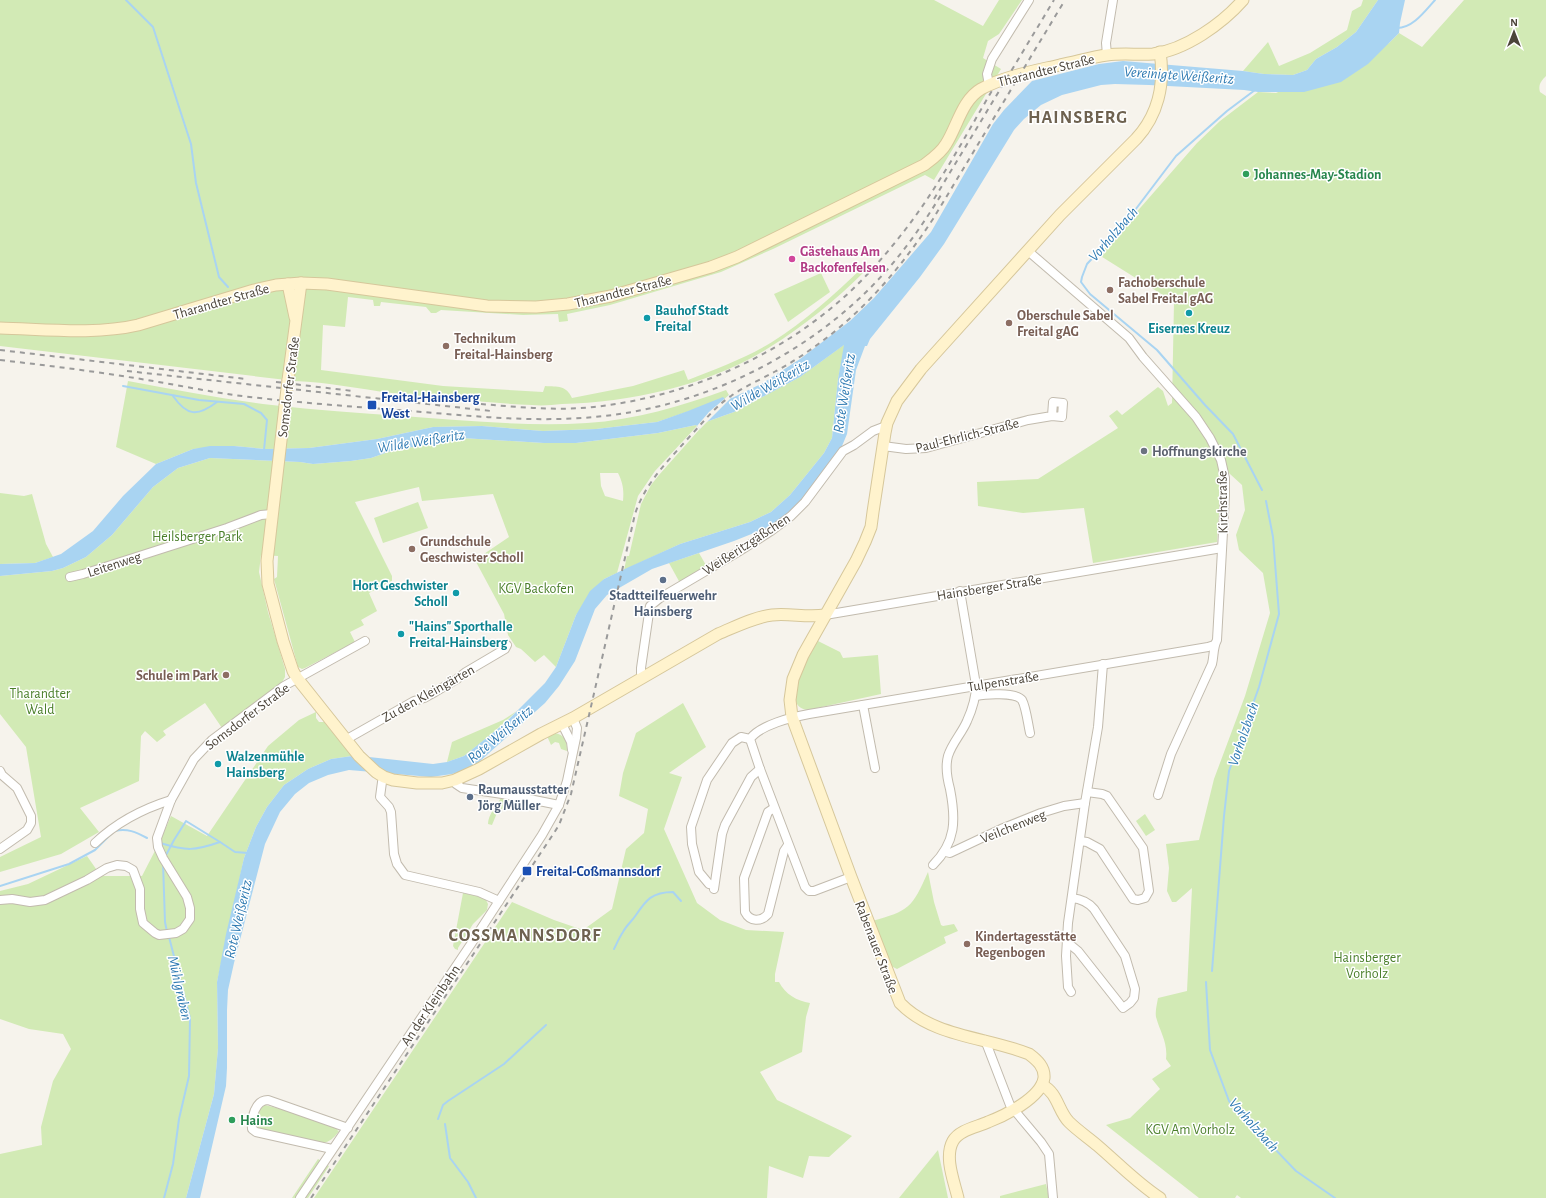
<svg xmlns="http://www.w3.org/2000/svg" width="1546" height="1198" viewBox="0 0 1546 1198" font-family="'Alegreya Sans',sans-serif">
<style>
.green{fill:#d2eab5;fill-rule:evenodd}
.water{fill:#a9d4f2}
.pier{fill:#f6f3ec}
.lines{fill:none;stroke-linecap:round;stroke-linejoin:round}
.stream{stroke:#a9d4f2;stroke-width:2}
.street-casing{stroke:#c2bbae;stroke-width:10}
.secondary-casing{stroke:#d6c79b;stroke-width:13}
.street{stroke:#fff;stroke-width:8}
.secondary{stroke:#fff3cd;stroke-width:11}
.rail{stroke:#9a9a9a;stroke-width:2;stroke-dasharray:5 5;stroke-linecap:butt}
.secondary-bridge-casing{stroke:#d6c79b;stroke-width:13;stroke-linecap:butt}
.secondary-bridge{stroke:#fff3cd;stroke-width:11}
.leisure-dot{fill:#2e9e5b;stroke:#fff;stroke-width:1.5}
.hotel-dot{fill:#d1479c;stroke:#fff;stroke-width:1.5}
.education-dot{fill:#8d6e63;stroke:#fff;stroke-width:1.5}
.culture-dot{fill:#0f9aa8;stroke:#fff;stroke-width:1.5}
.transit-dot{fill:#1a4fb4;stroke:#fff;stroke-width:1.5}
.worship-dot{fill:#6b7280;stroke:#fff;stroke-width:1.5}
.service-dot{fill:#5c6f8a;stroke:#fff;stroke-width:1.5}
.labels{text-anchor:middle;stroke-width:3;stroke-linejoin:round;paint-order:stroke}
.street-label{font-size:14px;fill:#4b4439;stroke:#fff}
.leisure-label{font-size:14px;font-weight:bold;fill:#27864d;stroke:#fff;text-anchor:start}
.hotel-label{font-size:14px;font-weight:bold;fill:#b23c85;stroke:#fff;text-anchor:start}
.education-label{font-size:14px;font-weight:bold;fill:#785e54;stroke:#fff;text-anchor:start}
.culture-label{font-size:14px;font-weight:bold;fill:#0d838f;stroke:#fff;text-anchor:start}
.transit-label{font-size:14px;font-weight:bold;fill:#164399;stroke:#fff;text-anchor:start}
.worship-label{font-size:14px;font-weight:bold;fill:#5b616d;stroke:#fff;text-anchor:start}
.park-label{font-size:14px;fill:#4a7f2a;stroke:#fff}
.service-label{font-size:14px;font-weight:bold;fill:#4e5e75;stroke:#fff}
.water-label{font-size:15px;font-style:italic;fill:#2e7ab2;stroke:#fff}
.district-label{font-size:18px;font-weight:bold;letter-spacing:1px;fill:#6e6250;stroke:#fff}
</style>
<rect width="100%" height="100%" fill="#f6f3ec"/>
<g class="green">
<path d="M0,0H934L983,26L999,0H1022L999,34L988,41L983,58L1001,69L934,180L925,175L773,249L721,272L610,305L567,314L568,321L559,322L558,314L523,315L441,310L436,313H431L426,307L381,302L380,306H374L373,300L348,297L345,327L323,325L321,370L443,386L543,392L545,386C558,387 566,385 572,398L633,386L684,370L688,380C716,369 746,358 772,342C805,321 834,295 862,268L865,271C836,300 804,326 770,347C710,385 632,402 562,404C552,405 542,406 532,405C485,403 438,397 392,393C359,389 328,382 295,381L0,346Z"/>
<path d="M1363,0H1378L1356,32L1337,47L1316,59L1307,70L1293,75L1264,74L1243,71L1268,42L1279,66L1310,53L1347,30L1352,11L1361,6Z"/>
<path d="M1464,0H1546V76C1541,81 1538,85 1540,92L1546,96V1198H1241L1237,1195L1235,1198H1199L1106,1125L1130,1118L1160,1089L1152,1079L1171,1066L1166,1059C1168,1042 1160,1032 1156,1017C1155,1011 1157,1004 1158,998L1187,991L1192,888L1176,902H1172L1167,891L1169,868L1166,844L1199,840L1214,779L1245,696L1270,613L1263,573L1239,550L1236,535L1245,510L1242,485L1218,463L1220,499L1217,542L1093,563L1084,508L1023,513L978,506L977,482L1038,479L1118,428L1109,416L1117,410L1122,415L1158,387L1163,391L1168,406L1172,403L1174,302L1099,255L1197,143L1220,121L1258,92L1276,93L1389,43L1399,33L1422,47Z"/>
<path d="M821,273L830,292L788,322L774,294Z"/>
<path d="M845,344L838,379L832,438L824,453L790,495L771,512L750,522L680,544L624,570L627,556H629L641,504L651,485L659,475L706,422L734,412L800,377Z"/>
<path d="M128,381C176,390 223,399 272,405C315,410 359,413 402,416C463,420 526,427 587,423C635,420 681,406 726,390L729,395L725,399L657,422L596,429L543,431L482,426L433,427L377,439L309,448L266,449L234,446L193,449L156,464L116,447Z"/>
<path d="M696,425L697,426L655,471L638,496L617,573L604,579L576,615L556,667L544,655L535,662L521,649L516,647L508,635L504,614L475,560L509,537L493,494L422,501L419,487L355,502L392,576V581L369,593L377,611L361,620L364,625L350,632L355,642L305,668L302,669L298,667L274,579L277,577L278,556L261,555L259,572L268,612L285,669V677L281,684L222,728L205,703L163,731L166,735L157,742L145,731L141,736L139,781L80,808L99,832L61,854L0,872V857L41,837L26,747L0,714V576L52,571L63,568L86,557L112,535L153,487L178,468L210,458L300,462L313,464L351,461L371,458L391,451L462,438L544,443H576L658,433ZM600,473H618C623,483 624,490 623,501L605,496L601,486Z"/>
<path d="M0,493L24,496L32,494L46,544L53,557L35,563L0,564Z"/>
<path d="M418,502L428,528L383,543L374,518Z"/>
<path d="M699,553L707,567L680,583L669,563Z"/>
<path d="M818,641L840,652L843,658L878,655L881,694L808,710C777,706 811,653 818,641Z"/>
<path d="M683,703L706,747L669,773L682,777L664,829L697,903L720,920L746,930L784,932L775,974V982H779C785,994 797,1001 810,1003L806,1017L802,1052L760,1072L777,1100L852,1136L829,1157L809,1156L803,1178L769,1166L767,1198H314L512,902L554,920L583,930L612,909L626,849L644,833L648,809L619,796L623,773L636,733Z"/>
<path d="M517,711L489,736L464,756L447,762L452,742L503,720Z"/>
<path d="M316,712V718L319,722H324L352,756L331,759L308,769L284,785L267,807L256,827L244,858L217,982L218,1048L214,1094L186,1198H0V1154L42,1145L41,1127L53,1081L71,1049L63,1034L29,1029L0,1019V891L28,884L87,856L101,876H142L160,841L171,816L207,836L268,746L299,720Z"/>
<path d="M554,733C565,734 567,742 567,751L561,749L559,743L555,742L551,745L547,736Z"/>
<path d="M501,798L514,800L497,813L492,825L488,824C488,815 496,806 501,798Z"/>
<path d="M1145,814L1155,830L1146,836L1136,821Z"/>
<path d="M928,872L934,902L941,925L943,926L954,924L958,931L944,937L946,943L897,969L889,965L872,921C909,911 912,908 928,872Z"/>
<path d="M463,893L482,897L486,900L488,904L487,910L473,924L458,948V950L455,949L453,946Z"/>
<path d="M265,1105L292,1112L338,1129L337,1130L339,1131C334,1138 330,1142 322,1143L259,1129L256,1124L260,1108Z"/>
<path d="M938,1150L948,1198H899Z"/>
<path d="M318,1159L329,1166L308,1198H292Z"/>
<path d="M1046,1184L1049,1198H1000V1196Z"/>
</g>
<path class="water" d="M1378,0H1405L1400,23L1399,33L1368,64L1341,82L1304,92H1258L1244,90L1149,85L1115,84L1101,85L1062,95L1041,105L1024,119L1014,130L944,244L920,277L870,339L867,346H865L856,370L847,434L842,446L826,471L798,506L776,523L764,529L734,541L652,569L607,595L595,609L575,661L559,686L545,703L479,762L462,771L452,774L431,777L349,770L328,775L309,783L295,794L280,812L265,844L234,963L228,990L227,1010V1068L226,1086L200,1198H186L214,1094L218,1048L217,982L226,934L244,858L256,827L267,807L284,785L308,769L331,759L352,756L369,757L433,764L447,762L464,756L505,723L545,683L556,667L576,615L590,591L604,579L629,567L680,544L750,522L771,512L790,495L824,453L832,438L838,379L844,345L800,377L734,412L706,422L700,429L696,425L658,433L576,443H544L462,438L391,451L371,458L351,461L313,464L300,462L210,458L178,468L153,487L112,535L86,557L63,568L52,571L0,576V564L35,563L61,554L93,531L123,496L156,464L193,449L210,446H234L266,449L309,448L377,439L433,427L482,426L543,431L596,429L657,422L688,411L723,397L725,399L729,395L732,398L763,383L800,359L850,321L874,298L931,232L993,124L1004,110L1032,81L1099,64L1123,61L1243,71L1264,74L1293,75L1307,70L1316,59L1337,47L1356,32Z"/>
<path class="pier" d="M729,395L731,398L700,429L697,426L709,412Z"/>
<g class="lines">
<g class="stream">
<path d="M126,0L153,27L191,144L196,183L219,277L228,287"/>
<path d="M1397,28C1413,28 1425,11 1435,0"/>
<path d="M1255,90L1227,111L1176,156L1126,222L1087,264L1082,277L1081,282L1090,294L1157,350L1205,405L1233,434L1262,490"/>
<path d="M123,386L199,400L244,404L261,413L267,420L264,450"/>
<path d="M173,396C187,416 197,417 217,402"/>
<path d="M115,831C127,828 136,832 147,838"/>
<path d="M160,843C187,851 194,851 220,842L235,852L248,853"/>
<path d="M165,857L174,840L186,821L220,842"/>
<path d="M163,863L165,922L167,932"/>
<path d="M0,886L69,864L95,850L111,834"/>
<path d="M614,949C617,943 619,938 623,932C626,926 632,921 636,915C646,900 652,892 673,892L681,901"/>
<path d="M1212,971L1224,816L1229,771L1259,687L1279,614L1273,537L1266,501"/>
<path d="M1206,982L1210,1050L1229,1101L1296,1171L1335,1198"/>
<path d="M438,1119L443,1105L448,1101L504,1064L546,1025"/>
<path d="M445,1124L450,1158L468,1182L476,1198"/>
<path d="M164,1198L173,1164L179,1119L189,1076L190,1018L169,937"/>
</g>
<g class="street-casing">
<g id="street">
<path d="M1107,55L1106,43L1113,0"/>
<path d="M989,85L987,74L992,59L1029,0"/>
<path d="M1028,251L1129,338L1143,357L1196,417L1210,438L1221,460L1225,478V496L1217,640C1213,647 1214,656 1212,664L1171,754L1158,795"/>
<path d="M883,446L906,449L926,448L1028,420L1052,416L1062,417L1063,403L1053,402L1052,416"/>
<path d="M70,577L83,574L227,528L261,515L272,514"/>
<path d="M825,615L1222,548"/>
<path d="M643,677L641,673V668L650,606L660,598L738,552L771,531L791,516L805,502L843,451L854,445L873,431L886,426"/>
<path d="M976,696C985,694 1016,692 1022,700C1026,707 1028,724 1030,733"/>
<path d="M863,705L875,768"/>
<path d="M562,724L571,742L572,750"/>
<path d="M347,739L414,701L424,698L435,692L457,679L466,672L505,649L507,645"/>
<path d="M0,771L2,775L17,788L31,816V823L27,830L0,849"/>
<path d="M384,777L382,782L380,797L389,807L391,812L394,854L397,864L405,875L479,892L499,901"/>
<path d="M455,780L456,784L462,788L509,795L559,805"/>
<path d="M774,808L768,812L744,878L745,912C750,922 761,922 768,914L784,851L788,845"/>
<path d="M1080,841L1087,842L1100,849L1133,899L1138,900L1145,898L1149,891L1143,848L1107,796L1102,794L1087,792"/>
<path d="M95,843C117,822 142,809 171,800"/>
<path d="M946,849V852L950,853L1001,829L1041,813L1064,806L1085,803"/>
<path d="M933,865C956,842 956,820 950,789C947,778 945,767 948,756C952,743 962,733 967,721C972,710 976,697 976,685L960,591"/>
<path d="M851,877L814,891H809L805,887L760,769L750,739C760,725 792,717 809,714L1208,647L1214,645"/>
<path d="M714,885L709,884L699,872L692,844L691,827L707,780L732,743L741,737L750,739"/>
<path d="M714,889L722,834L725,825L751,777L760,769"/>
<path d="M0,900L12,899L30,902L45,900L87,880L107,868L117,865L126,866L133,870L140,889V909L143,923L155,933L159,935L176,933L183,929L190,919V908L187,897L163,858L158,847L157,838L171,800L194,759L212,740L284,686L365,641"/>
<path d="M1067,942L1078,951L1123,1008L1130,1003L1134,998L1135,989L1125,956L1094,909C1088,902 1081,899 1072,898"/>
<path d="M1071,992L1068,987L1066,956L1068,923L1085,803L1098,727L1103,664"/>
<path d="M985,1040L1010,1105L1041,1142L1049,1154L1053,1198"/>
<path d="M332,1149L256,1132L252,1129C251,1118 255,1100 268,1100L348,1128"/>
<path d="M300,1198L471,944L542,835L559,805L567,781L576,738L577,728L573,718"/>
</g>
</g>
<g class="secondary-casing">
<g id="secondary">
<path d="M288,284L295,317"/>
<path d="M0,328C43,329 96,335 138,325L254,290L276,285L301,283L327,284L487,306L536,307L568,304L611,296L711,267L737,257L924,165C932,159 941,153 946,144C957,127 962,100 981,89C1005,76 1034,71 1060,65C1076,62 1091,57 1107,55C1122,53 1138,55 1153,54C1185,50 1222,24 1243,0"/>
<path d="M288,380L301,283"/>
<path d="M285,406L267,561L268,584L283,641L293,671L297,678L359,756L376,772L384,777L393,780L417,783H442L455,780L479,769L541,734L573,718L718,634C735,627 754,617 772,615C790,613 807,618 825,615"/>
<path d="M1042,1085C1058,1093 1058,1111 1069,1122C1078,1131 1089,1138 1098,1146C1119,1164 1137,1183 1160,1198"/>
<path d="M958,1198C954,1181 944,1157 953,1141C959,1130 977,1127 988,1122C1004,1116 1041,1098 1044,1078C1045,1067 1037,1060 1029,1054C986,1037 933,1037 900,1003L851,877L796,728L792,717L790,700L793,679L803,655L856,561L865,542L871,527L873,512L885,433L887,423L897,401L921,369L1060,215L1136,139C1158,115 1165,84 1160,52"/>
</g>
</g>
<use href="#street" class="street"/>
<use href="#secondary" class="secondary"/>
<g class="rail">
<path d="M934,199L1054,0"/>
<path d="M0,350L246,379"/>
<path d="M0,360C43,365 85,370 128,377C163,382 199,390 234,395C289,402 344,406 398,410C462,415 530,423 594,417C699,408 803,358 876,282C901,256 922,226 941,195"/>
<path d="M127,371L491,411"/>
<path d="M276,382L353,391"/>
<path d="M481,404C518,407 557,411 594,407C691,396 786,354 856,286C872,270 887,253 901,235C937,190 964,138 993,89"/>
<path d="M311,1198L552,836L559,825L571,794L635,514C646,481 670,459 692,434C705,420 716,406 731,396C745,386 762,379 776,371C795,361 812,349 829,336C871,303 904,263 933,219L1065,0"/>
</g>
<g class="secondary-bridge-casing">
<path id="secondary-bridge" d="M285,406L288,380"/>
</g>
<use href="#secondary-bridge" class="secondary-bridge"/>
</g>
<g class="leisure-dot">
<circle cx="1246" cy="174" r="4"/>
<circle cx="232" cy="1120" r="4"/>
</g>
<circle class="hotel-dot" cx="792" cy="259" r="4"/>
<g class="education-dot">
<circle cx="1110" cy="290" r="4"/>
<circle cx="1009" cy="323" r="4"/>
<circle cx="446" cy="346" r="4"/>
<circle cx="412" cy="549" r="4"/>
<circle cx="226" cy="675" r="4"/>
<circle cx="967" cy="944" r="4"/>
</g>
<g class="culture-dot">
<circle cx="1189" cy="313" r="4"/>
<circle cx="647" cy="318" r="4"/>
<circle cx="456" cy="593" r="4"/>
<circle cx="401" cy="634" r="4"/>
<circle cx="218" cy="764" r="4"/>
</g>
<g class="transit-dot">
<rect x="367" y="400" width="10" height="10" rx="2"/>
<rect x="522" y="866" width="10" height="10" rx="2"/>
</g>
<circle class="worship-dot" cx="1144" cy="451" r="4"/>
<g class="service-dot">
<circle cx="663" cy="580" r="4"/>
<circle cx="470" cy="797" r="4"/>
</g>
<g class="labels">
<g class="street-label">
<text transform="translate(1046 70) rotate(-14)" y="5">Tharandter Straße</text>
<text transform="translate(623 291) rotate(-14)" y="5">Tharandter Straße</text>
<text transform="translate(221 301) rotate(-16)" y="5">Tharandter Straße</text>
<text transform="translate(288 387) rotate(-83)" y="5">Somsdorfer Straße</text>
<text transform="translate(967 435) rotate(-14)" y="5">Paul-Ehrlich-Straße</text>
<text transform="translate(1222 502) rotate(-91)" y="5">Kirchstraße</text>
<text transform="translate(746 544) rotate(-33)" y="5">Weißeritzgäßchen</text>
<text transform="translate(114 564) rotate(-18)" y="5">Leitenweg</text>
<text transform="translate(989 587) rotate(-9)" y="5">Hainsberger Straße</text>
<text transform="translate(1003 681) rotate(-9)" y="5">Tulpenstraße</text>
<text transform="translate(428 693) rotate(-29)" y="5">Zu den Kleingärten</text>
<text transform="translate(247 716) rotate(-37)" y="5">Somsdorfer Straße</text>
<text transform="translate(1013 826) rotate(-22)" y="5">Veilchenweg</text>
<text transform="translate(877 947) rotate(69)" y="5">Rabenauer Straße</text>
<text transform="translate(430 1005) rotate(-56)" y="5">An der Kleinbahn</text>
</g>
<g class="leisure-label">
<text x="1254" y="179">Johannes-May-Stadion</text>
<text x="240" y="1125">Hains</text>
</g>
<g class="hotel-label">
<text x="800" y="256">Gästehaus Am<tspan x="800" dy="16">Backofenfelsen</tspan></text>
</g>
<g class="education-label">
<text x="1118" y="287">Fachoberschule<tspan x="1118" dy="16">Sabel Freital gAG</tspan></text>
<text x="1017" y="320">Oberschule Sabel<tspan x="1017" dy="16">Freital gAG</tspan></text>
<text x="454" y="343">Technikum<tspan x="454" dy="16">Freital-Hainsberg</tspan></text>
<text x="420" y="546">Grundschule<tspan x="420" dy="16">Geschwister Scholl</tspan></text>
<text x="218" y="680" text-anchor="end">Schule im Park</text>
<text x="975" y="941">Kindertagesstätte<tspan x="975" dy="16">Regenbogen</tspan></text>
</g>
<g class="culture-label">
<text x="655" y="315">Bauhof Stadt<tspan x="655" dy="16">Freital</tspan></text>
<text x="1189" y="333" text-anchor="middle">Eisernes Kreuz</text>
<text x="448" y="590" text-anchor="end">Hort Geschwister<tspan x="448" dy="16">Scholl</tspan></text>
<text x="409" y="631">"Hains" Sporthalle<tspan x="409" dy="16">Freital-Hainsberg</tspan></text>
<text x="226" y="761">Walzenmühle<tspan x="226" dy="16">Hainsberg</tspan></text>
</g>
<g class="transit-label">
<text x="381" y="402">Freital-Hainsberg<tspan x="381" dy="16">West</tspan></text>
<text x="536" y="876">Freital-Coßmannsdorf</text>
</g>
<g class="worship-label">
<text x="1152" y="456">Hoffnungskirche</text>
</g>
<g class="park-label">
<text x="197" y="541">Heilsberger Park</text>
<text x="536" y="593">KGV Backofen</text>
<text x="40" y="698">Tharandter<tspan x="40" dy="16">Wald</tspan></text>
<text x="1367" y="962">Hainsberger<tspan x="1367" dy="16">Vorholz</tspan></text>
<text x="1190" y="1134">KGV Am Vorholz</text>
</g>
<g class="service-label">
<text x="663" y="600">Stadtteilfeuerwehr<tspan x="663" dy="16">Hainsberg</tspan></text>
<text x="478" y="794" text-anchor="start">Raumausstatter<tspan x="478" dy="16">Jörg Müller</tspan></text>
</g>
<g class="water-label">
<text transform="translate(1179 75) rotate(4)" y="5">Vereinigte Weißeritz</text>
<text transform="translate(1113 234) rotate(-49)" y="5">Vorholzbach</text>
<text transform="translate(770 385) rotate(-30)" y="5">Wilde Weißeritz</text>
<text transform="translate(844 393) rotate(-81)" y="5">Rote Weißeritz</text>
<text transform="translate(421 441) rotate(-9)" y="5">Wilde Weißeritz</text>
<text transform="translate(500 734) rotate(-40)" y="5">Rote Weißeritz</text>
<text transform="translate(1243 734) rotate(-71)" y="5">Vorholzbach</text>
<text transform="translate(238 919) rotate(-77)" y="5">Rote Weißeritz</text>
<text transform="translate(180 988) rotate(77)" y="5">Mühlgraben</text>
<text transform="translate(1254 1125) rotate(48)" y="5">Vorholzbach</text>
</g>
<g class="district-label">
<text x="1078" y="123">HAINSBERG</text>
<text x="525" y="941">COSSMANNSDORF</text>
</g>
</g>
<g transform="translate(1514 32)" stroke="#ffffff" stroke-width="3" paint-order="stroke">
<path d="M0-3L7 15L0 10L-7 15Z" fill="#4b4439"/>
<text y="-6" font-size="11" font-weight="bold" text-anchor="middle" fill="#4b4439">N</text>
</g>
</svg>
